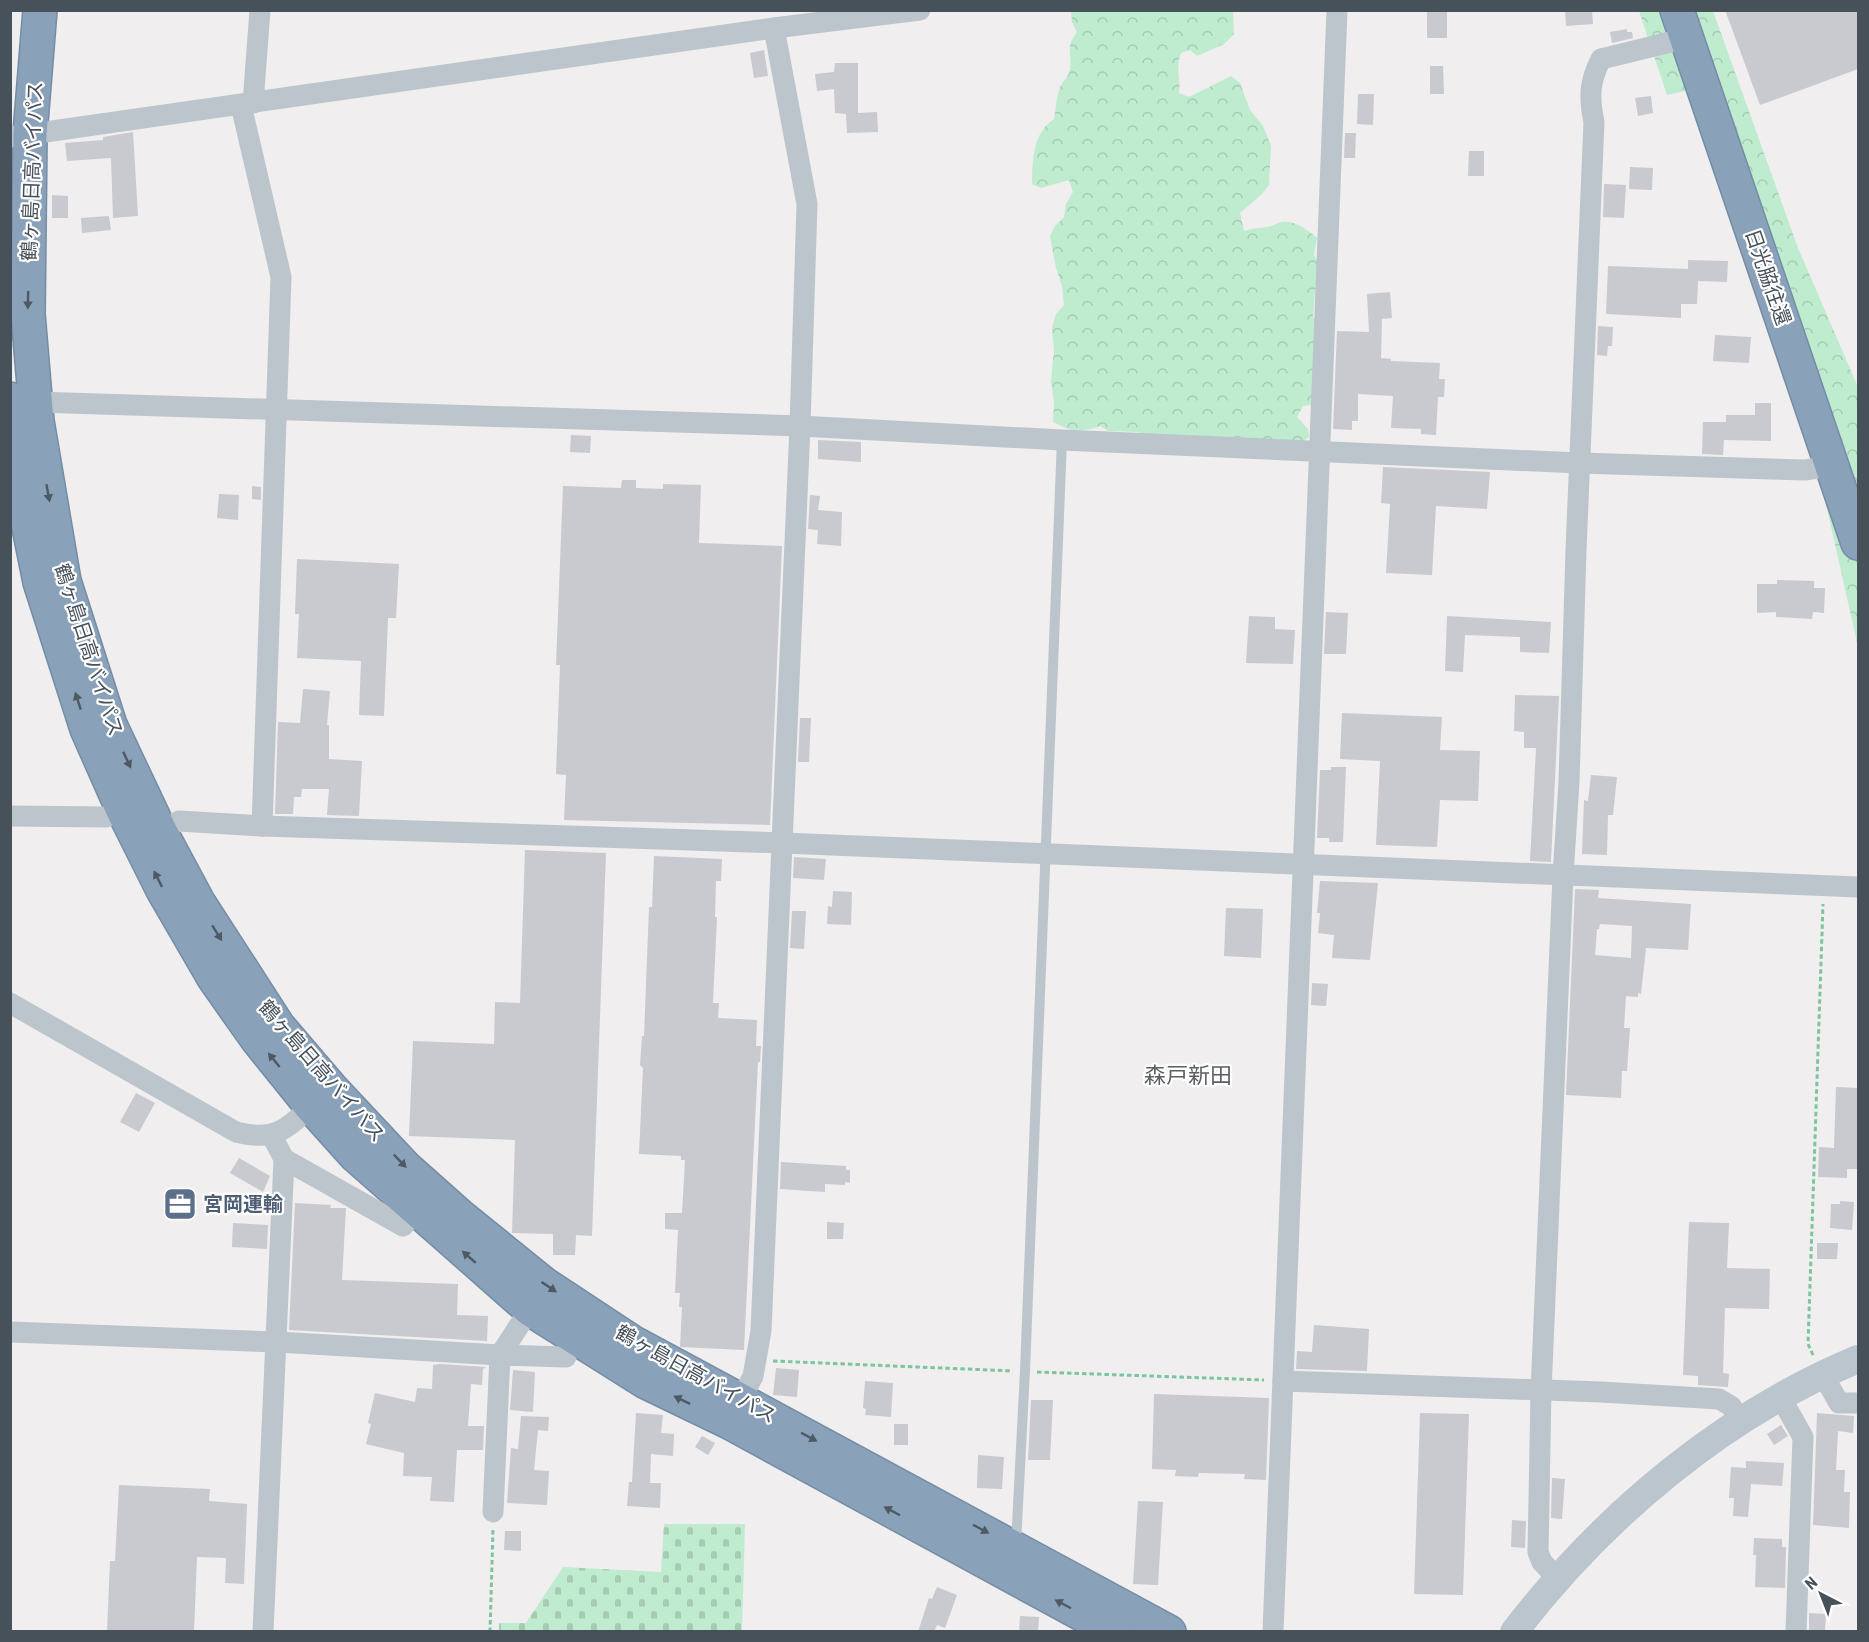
<svg xmlns="http://www.w3.org/2000/svg" width="1869" height="1642" viewBox="0 0 1869 1642" font-family="'Roboto Condensed','Noto Sans JP',sans-serif">
<style>
.forest{fill:url(#forest-crowns)}
.cemetery{fill:url(#cemetery-stones)}
.building{fill:#c8cad0;fill-rule:evenodd}
.lines{fill:none;stroke-linecap:round;stroke-linejoin:round}
.highway-casing{stroke:#748da5;stroke-width:36}
.path{stroke:#7ac69f;stroke-width:3;stroke-dasharray:4.5 3;stroke-linecap:butt}
.lane{stroke:#bdc5cc;stroke-width:10}
.street{stroke:#bdc5cc;stroke-width:21}
.secondary{stroke:#bbc5ce;stroke-width:28}
.highway{stroke:#89a1b9;stroke-width:33}
.oneway{fill:#4e5964}
.labels{text-anchor:middle;stroke-width:4.5;stroke-linejoin:round;paint-order:stroke}
.street-label{font-size:20px;fill:#47515a;stroke:#fff}
.service-label{font-size:20px;font-weight:bold;fill:#4e5e75;stroke:#fff;text-anchor:start}
.quarter-label{font-size:22px;fill:#5b5e62;stroke:#fff}
</style>
<defs>
<pattern id="forest-crowns" width="20" height="18" patternUnits="userSpaceOnUse" patternTransform="scale(1.5)"><rect width="20" height="18" fill="#bfebcf"/><path d="M2 6a3 3 0 1 1 6 0M12 15a3 3 0 1 1 6 0" fill="none" stroke="#a6cbb4"/></pattern>
<pattern id="cemetery-stones" width="16" height="16" patternUnits="userSpaceOnUse" patternTransform="scale(1.5)"><rect width="16" height="16" fill="#bfebcf"/><path d="M2 7V4a2 2 0 0 1 4 0v3zM10 15v-3a2 2 0 0 1 4 0v3z" fill="#a6cbb4"/></pattern>
</defs>
<rect width="100%" height="100%" fill="#f0eeee"/>
<g class="forest">
<path d="M1071,11H1233L1234,34L1224,44L1197,56L1190,50L1181,53C1175,67 1181,78 1179,93L1189,97L1231,76L1240,83L1250,110L1263,126L1271,146L1269,185L1262,194L1240,213L1244,231C1252,228 1259,228 1268,227C1273,226 1277,223 1282,222C1295,220 1308,230 1317,238L1314,255L1318,262L1313,316L1320,328L1312,405L1303,406L1297,417L1308,429L1309,437L1301,443L1247,440L1238,437L1225,440L1159,437L1137,432L1108,431L1100,426C1080,433 1072,432 1053,422L1054,402L1051,381L1054,350L1052,328L1056,314L1064,305L1062,286L1056,268L1050,236L1055,226L1064,217L1066,204L1073,192L1069,180L1041,188L1032,184C1033,159 1032,134 1054,119C1056,110 1056,99 1059,90C1061,82 1069,78 1070,69C1073,53 1064,50 1077,32L1072,22Z"/>
<path d="M1639,11H1713L1798,248L1858,387V647L1821,482L1699,88L1667,95Z"/>
</g>
<path class="cemetery" d="M664,1524H745L742,1631H499V1623H526L563,1567L661,1572Z"/>
<g class="building">
<rect x="1427" y="10" width="20" height="28"/>
<path d="M1565,10H1592L1593,24L1566,26Z"/>
<path d="M1725,10H1858V69L1760,105Z"/>
<path d="M1627,29V32H1632L1633,38L1612,43L1610,32Z"/>
<path d="M764,50L768,76L754,78L750,53Z"/>
<path d="M835,63H858V113L877,112L878,132L847,133L846,114L835,113L834,89L817,91L815,74L834,72Z"/>
<path d="M1430,66H1443L1444,94H1430Z"/>
<path d="M1358,94H1374L1373,125L1357,124Z"/>
<path d="M1651,96L1653,113L1638,116L1635,98Z"/>
<path d="M133,132L138,216L113,218L111,158L67,161L65,143L103,140V137Z"/>
<path d="M1345,133H1356L1355,158H1344Z"/>
<path d="M1469,151H1484V176H1468Z"/>
<path d="M1630,167L1653,168L1652,190L1629,189Z"/>
<path d="M1604,184L1626,185L1624,218L1603,217Z"/>
<path d="M52,195L68,196V218H52Z"/>
<path d="M109,216L111,230L82,233L81,218Z"/>
<path d="M1688,260L1728,261L1727,282L1698,281L1697,304H1681V318L1606,314L1608,266L1688,269Z"/>
<path d="M1390,292L1392,318L1382,319L1381,358L1391,359V361L1440,363L1439,379H1445L1444,397H1438L1436,435L1421,434V429L1391,428L1393,396L1358,394V421H1352V430L1333,429L1337,331L1369,332L1367,294Z"/>
<path d="M1598,326L1613,327L1612,346H1608L1607,356L1597,355Z"/>
<path d="M1715,335L1751,337L1749,363L1713,361Z"/>
<path d="M1755,403H1771V441L1724,440L1723,455L1702,454L1703,422H1726V415H1755Z"/>
<path d="M571,435L591,436L590,453L570,452Z"/>
<path d="M818,440L861,442V462L818,459Z"/>
<path d="M1383,467L1490,472L1487,509L1436,506L1432,575L1386,573L1390,504L1381,503Z"/>
<path d="M622,480H636V488L663,489V484L701,485L699,543L782,546L770,825L564,820L566,775L556,774L560,665H556L563,486L621,488Z"/>
<path d="M252,486L261,487V500L252,499Z"/>
<path d="M219,494L239,495L238,520L217,518Z"/>
<path d="M810,495L820,496L818,510L842,512L841,546L817,544L818,530L808,529Z"/>
<path d="M297,559L399,564L396,618H388L384,716L359,715L361,661L297,658L299,614H295Z"/>
<path d="M1777,580L1814,581V588H1825L1824,613L1813,612L1812,619L1776,617V612L1757,613V584H1777Z"/>
<path d="M1326,612L1348,613L1346,654H1324Z"/>
<path d="M1249,616L1275,617V629L1295,630L1293,664L1246,663Z"/>
<path d="M1447,616L1551,622L1549,653L1520,652V637L1465,635L1463,672L1445,671Z"/>
<path d="M303,689L330,691L327,725H329V759L362,761L359,816L327,815L329,789H302L301,797H294L293,814H275L278,722L300,723Z"/>
<path d="M1515,695L1559,696L1551,862L1530,861L1536,748H1524V732L1514,731Z"/>
<path d="M1342,713L1442,717L1440,750L1480,751L1478,801L1440,800L1437,847L1376,845L1380,761L1340,759Z"/>
<path d="M800,718H811L809,762H798Z"/>
<path d="M1331,767H1346L1343,842H1329V838H1317L1320,770H1331Z"/>
<path d="M1591,775L1617,777L1613,815H1608L1607,855L1582,854L1584,800L1588,801Z"/>
<path d="M525,850L606,853L592,1236L576,1235L575,1255H553V1234L512,1233L515,1140L409,1136L413,1041L494,1044L495,1002L520,1003Z"/>
<path d="M654,856L722,859L721,881H716L715,917H717L713,1003H719L718,1018L757,1020L756,1046H761L760,1062H758L744,1350L680,1347L682,1307H679L680,1293H675L678,1230L665,1229V1213H682L685,1160H681V1156L639,1154L643,1068L640,1065L642,1036H644L649,907H652Z"/>
<path d="M794,857L826,859L824,880L793,878Z"/>
<path d="M1320,881L1378,883L1370,960L1332,958L1334,935L1318,933L1320,913H1317Z"/>
<path d="M1575,889L1599,890L1598,898L1691,904L1688,950L1646,948L1641,994L1638,993V997L1626,996L1624,1028H1630L1627,1071H1622L1621,1098L1566,1095ZM1600,924L1632,926L1631,958L1595,955L1597,929H1599Z"/>
<path d="M833,891L852,892L851,925L827,924L828,906L832,907Z"/>
<path d="M1226,908L1263,909L1261,958L1224,956Z"/>
<path d="M792,911H806L804,949L790,948Z"/>
<path d="M1312,983L1328,984L1326,1006L1311,1005Z"/>
<path d="M1836,1087L1858,1088V1169H1847V1178L1818,1177L1819,1147L1834,1148Z"/>
<path d="M136,1093L155,1103L139,1132L120,1122Z"/>
<path d="M239,1158L270,1176L263,1192L230,1173Z"/>
<path d="M781,1162L846,1166V1170H850V1183L845,1182V1185L825,1184V1192L780,1189Z"/>
<path d="M1840,1201L1854,1202L1852,1230L1830,1228L1831,1204H1840Z"/>
<path d="M295,1203L331,1205L330,1208H346L342,1280L458,1284L457,1315L488,1316L487,1341L289,1330Z"/>
<path d="M827,1222L844,1223L843,1239H827Z"/>
<path d="M1689,1222L1729,1223L1727,1268L1770,1269L1769,1309L1725,1308L1723,1373L1729,1374L1728,1387L1698,1385V1376L1683,1375Z"/>
<path d="M233,1223L268,1225L267,1249L232,1247Z"/>
<path d="M1817,1243H1838L1837,1259H1817Z"/>
<path d="M1314,1325L1369,1329L1367,1371L1296,1369L1297,1351L1312,1352Z"/>
<path d="M441,1364L486,1367L483,1369L482,1385L471,1384L468,1426H484L483,1450H457L454,1502L430,1501L432,1477L403,1476L404,1453L366,1444L371,1424L368,1423L375,1393L415,1402L417,1388L432,1389L433,1365Z"/>
<path d="M776,1368L799,1370L797,1397L773,1395Z"/>
<path d="M513,1370L535,1372L533,1412L510,1410Z"/>
<path d="M865,1381L893,1383L891,1417L865,1415L866,1409L863,1408Z"/>
<path d="M1154,1394L1269,1398L1266,1480L1244,1479L1245,1474L1199,1473L1198,1477L1175,1476L1176,1470L1152,1469Z"/>
<path d="M1031,1400H1053L1050,1460H1028Z"/>
<path d="M636,1413L663,1415L661,1433L674,1434L673,1456L651,1454L650,1483H661L660,1508L627,1506L629,1482H632Z"/>
<path d="M1420,1413L1469,1414L1463,1595L1414,1594Z"/>
<path d="M1817,1413L1854,1416L1853,1433L1838,1431L1836,1470H1845L1844,1492H1850L1849,1528L1813,1525Z"/>
<path d="M521,1416L549,1417L548,1431L538,1430L534,1470L549,1471L547,1505L507,1503L511,1448L518,1449Z"/>
<rect x="894" y="1424" width="14" height="21"/>
<path d="M1781,1425L1788,1436L1774,1445L1767,1434Z"/>
<path d="M702,1436L715,1443L708,1455L695,1447Z"/>
<path d="M978,1455L1004,1457L1002,1489L977,1488Z"/>
<path d="M1746,1461L1784,1463L1782,1486L1751,1484L1748,1517L1733,1516L1734,1498H1729L1731,1467L1746,1468Z"/>
<path d="M1552,1478L1565,1479L1562,1519L1551,1518Z"/>
<path d="M119,1485L210,1489L209,1501L247,1504L244,1584L225,1583L226,1558L197,1557L194,1632H107L110,1561H115Z"/>
<path d="M1138,1501L1163,1502L1158,1585L1133,1584Z"/>
<path d="M1512,1520L1526,1521L1525,1548L1511,1547Z"/>
<path d="M505,1531H521V1551L504,1550Z"/>
<path d="M1754,1538L1782,1539V1547H1786L1785,1588L1755,1587L1756,1555H1753Z"/>
<path d="M937,1587L957,1595L945,1628L937,1625L934,1632H918L929,1598L932,1599Z"/>
<path d="M1809,1613L1826,1614L1825,1632H1809Z"/>
<path d="M1020,1616L1039,1617L1038,1632H1019Z"/>
</g>
<g class="lines">
<g class="highway-casing">
<g id="highway">
<path d="M40,10L30,134L28,314L37,421L64,581L110,725L160,831L198,902L278,1026L331,1088L406,1168L460,1216L544,1284L632,1342L1169,1632"/>
<path d="M1677,10L1858,543"/>
<path d="M10,399L22,493L40,582L87,729L122,808L163,890L214,978L257,1039L311,1106L355,1155L530,1309L646,1382L729,1422L1115,1632"/>
</g>
</g>
<g class="path">
<path d="M1813,1355L1808,1344L1823,904"/>
<path d="M773,1361L1013,1371"/>
<path d="M1037,1372L1264,1380"/>
<path d="M490,1632L493,1529"/>
</g>
<path class="lane" d="M1016,1544L1025,1371L1062,440"/>
<g class="street">
<path d="M253,103L260,10"/>
<path d="M241,105L281,277L262,826"/>
<path d="M10,137L774,28L920,10"/>
<path d="M36,402L800,426L1062,440L1579,463L1805,470L1832,466"/>
<path d="M10,816L106,817L122,808"/>
<path d="M160,831L179,821L262,826L783,843L1858,887"/>
<path d="M10,1003L236,1132C280,1143 288,1126 319,1099"/>
<path d="M284,1159L403,1226L417,1211"/>
<path d="M10,1332L277,1342L500,1355L530,1309"/>
<path d="M1823,1375L1839,1403H1858"/>
<path d="M1283,1381L1601,1392L1719,1399L1731,1406L1741,1421"/>
<path d="M1781,1398L1803,1437L1796,1632"/>
<path d="M735,1411L753,1376L761,1331L800,426L807,204L774,28"/>
<path d="M493,1512L500,1355L566,1357"/>
<path d="M1558,1579L1542,1562L1538,1552L1541,1392L1563,876L1569,782L1576,550L1594,122C1589,98 1589,82 1601,59L1687,38"/>
<path d="M263,1632L284,1159L272,1136"/>
<path d="M1273,1632L1337,10"/>
</g>
<path class="secondary" d="M1514,1632C1603,1516 1723,1415 1858,1359"/>
<use href="#highway" class="highway"/>
</g>
<defs><path id="oneway-solid" d="M-6-.8H1V-3.2L6.5 0L1 3.2V.8H-6Z" transform="scale(1.5)"/></defs>
<g class="oneway">
<use href="#oneway-solid" transform="translate(28 300) rotate(91)"/>
<use href="#oneway-solid" transform="translate(48 493) rotate(80)"/>
<use href="#oneway-solid" transform="translate(78 701) rotate(-108)"/>
<use href="#oneway-solid" transform="translate(127 760) rotate(65)"/>
<use href="#oneway-solid" transform="translate(158 879) rotate(-117)"/>
<use href="#oneway-solid" transform="translate(217 933) rotate(58)"/>
<use href="#oneway-solid" transform="translate(274 1060) rotate(-129)"/>
<use href="#oneway-solid" transform="translate(400 1161) rotate(46)"/>
<use href="#oneway-solid" transform="translate(469 1257) rotate(-139)"/>
<use href="#oneway-solid" transform="translate(549 1287) rotate(34)"/>
<use href="#oneway-solid" transform="translate(682 1400) rotate(-154)"/>
<use href="#oneway-solid" transform="translate(809 1437) rotate(28)"/>
<use href="#oneway-solid" transform="translate(892 1511) rotate(-152)"/>
<use href="#oneway-solid" transform="translate(981 1529) rotate(28)"/>
<use href="#oneway-solid" transform="translate(1063 1604) rotate(-152)"/>
</g>
<defs>
<g id="office-square" transform="scale(1.725)"><rect x="-9" y="-9" width="18" height="18" rx="4" fill="#5c6f8a" stroke="#fff"/><path d="M-6-3h4V-5.5h4V-3h4V5H-6ZM-1-4.5V-3h2v-1.5ZM-6 0V1H6V0Z" fill="#fff"/></g>
</defs>
<g fill-rule="evenodd">
<use href="#office-square" x="180" y="1204"/>
</g>
<g class="labels">
<g class="street-label">
<text transform="translate(32 171) rotate(-88)" y="7">鶴ヶ島日高バイパス</text>
<text transform="translate(1768 277) rotate(71)" y="7">日光脇往還</text>
<text transform="translate(89 650) rotate(72)" y="7">鶴ヶ島日高バイパス</text>
<text transform="translate(322 1071) rotate(49)" y="7">鶴ヶ島日高バイパス</text>
<text transform="translate(696 1374) rotate(29)" y="7">鶴ヶ島日高バイパス</text>
</g>
<g class="service-label">
<text x="203" y="1211">宮岡運輸</text>
</g>
<g class="quarter-label">
<text x="1188" y="1083">森戸新田</text>
</g>
</g>
<rect width="1869" height="1642" fill="none" stroke="#47515a" stroke-width="24"/>
<g transform="translate(1821 1594) rotate(318)" stroke="#ffffff" stroke-width="4.5" paint-order="stroke">
<path d="M0-4.5L10 22L0 15L-10 22Z" fill="#47515a"/>
<text y="-9" font-size="16" font-weight="bold" text-anchor="middle" fill="#47515a">N</text>
</g>
</svg>
